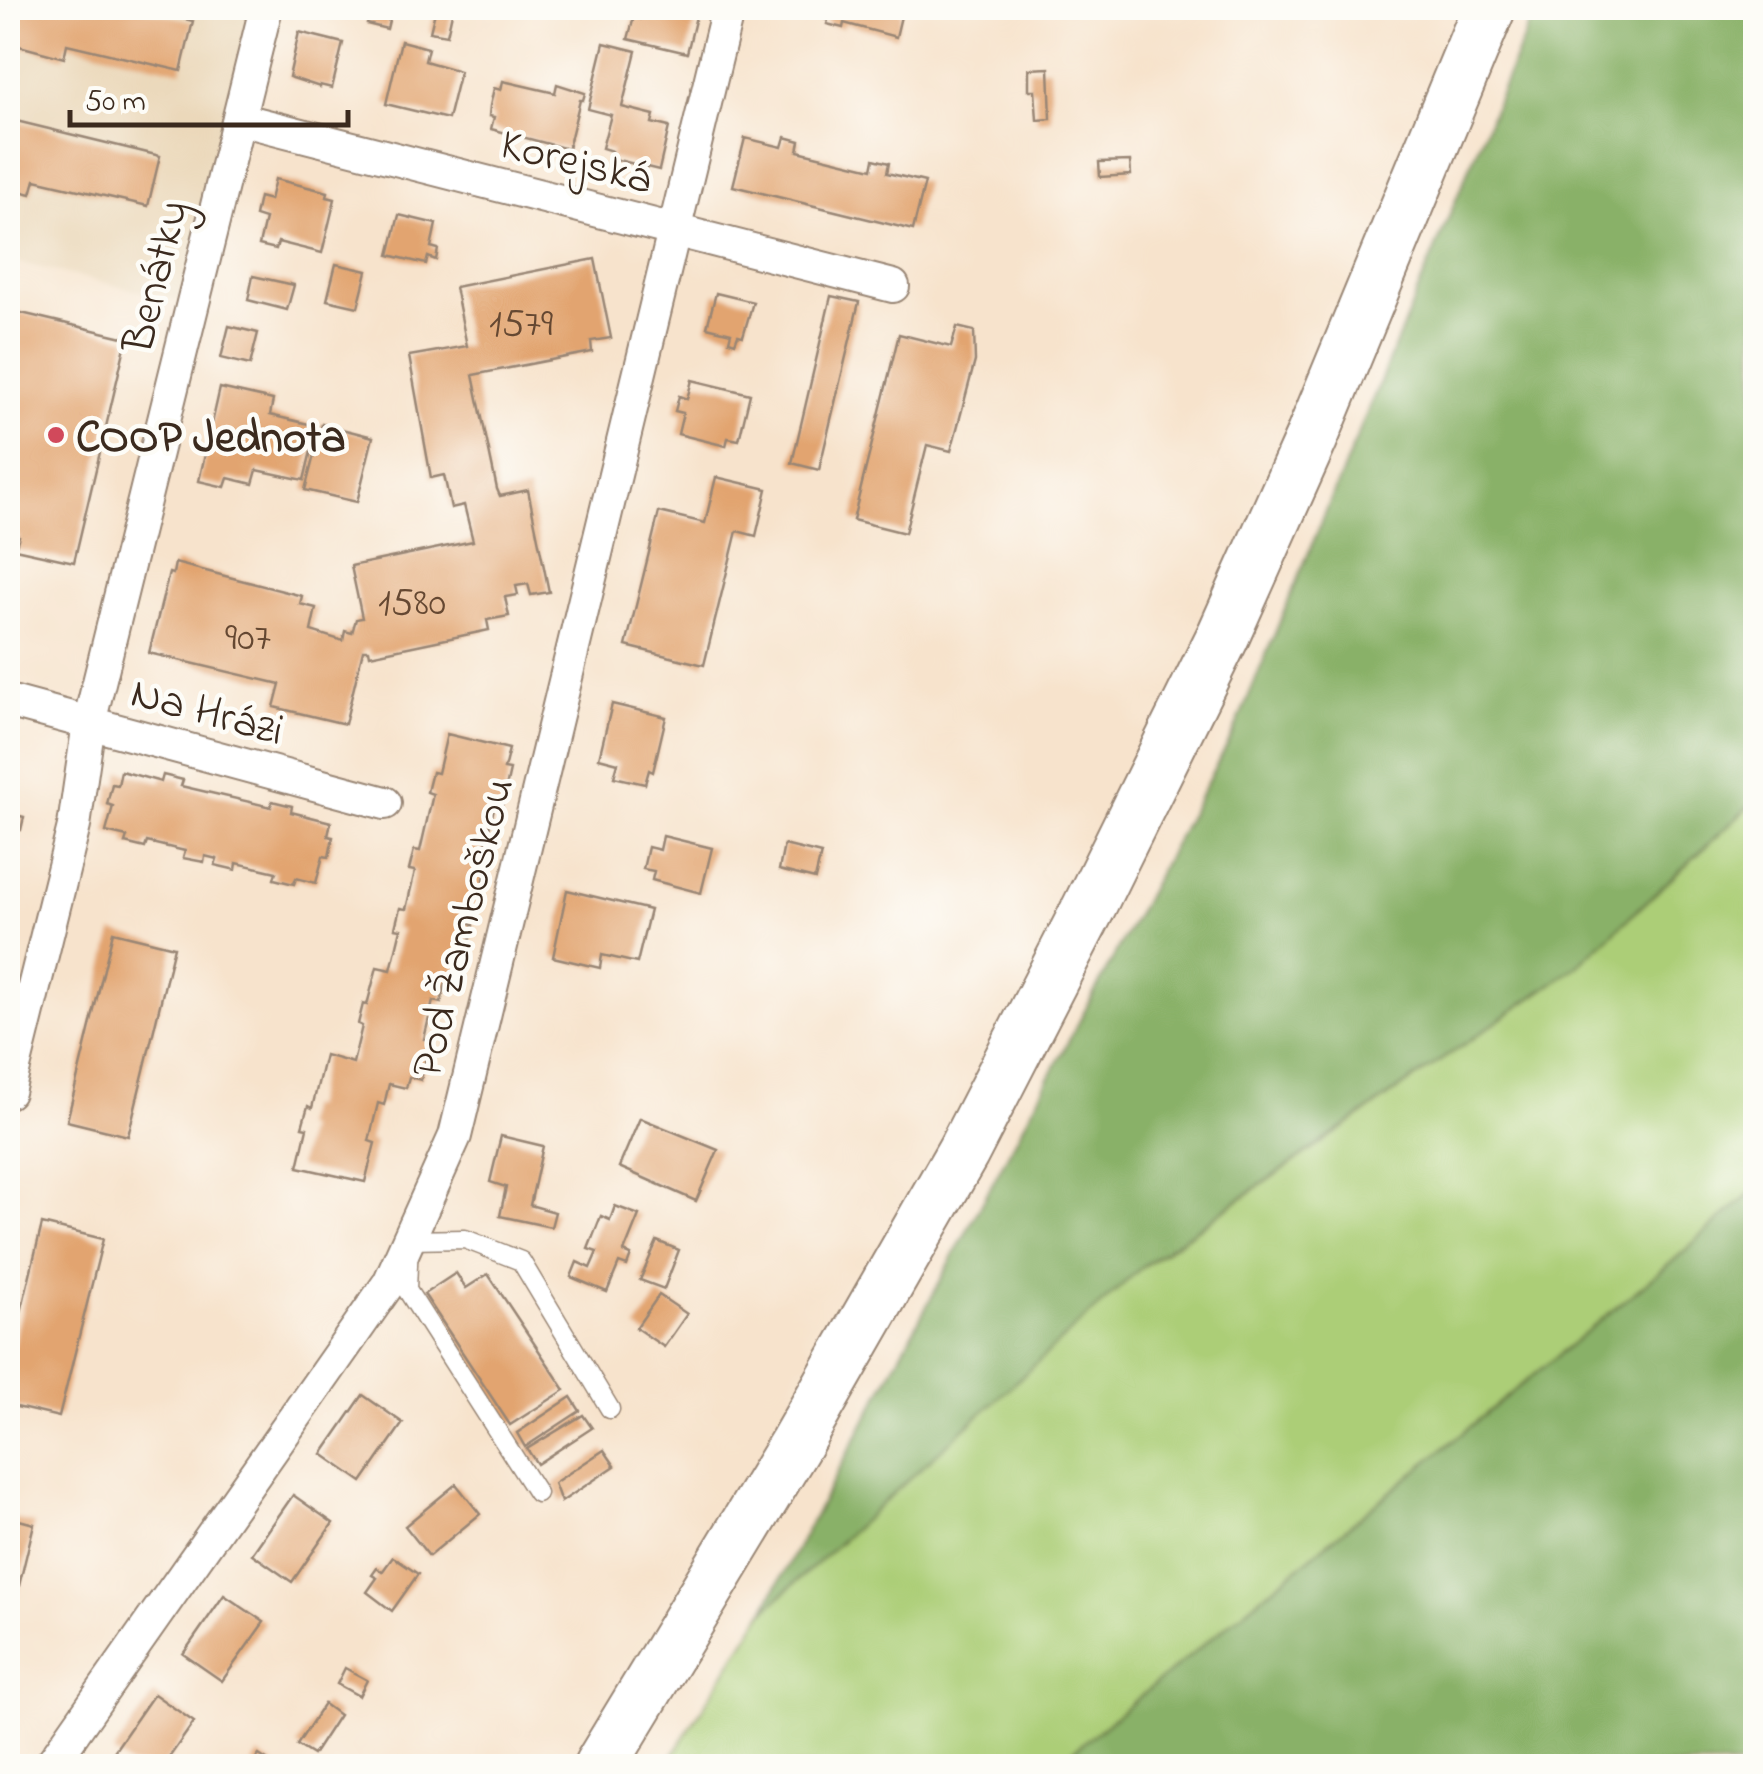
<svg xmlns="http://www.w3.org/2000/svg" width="1763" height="1774" viewBox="0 0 1763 1774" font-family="'Indie Flower',sans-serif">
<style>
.built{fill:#ebd8ba}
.green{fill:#acce77;stroke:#747c4a;stroke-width:2.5}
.forest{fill:#89b168;stroke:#626e43;stroke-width:2.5}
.building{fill:#e2a470}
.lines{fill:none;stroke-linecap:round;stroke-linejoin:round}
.lane-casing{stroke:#998675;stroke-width:21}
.street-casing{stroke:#998675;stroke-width:36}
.primary-casing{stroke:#998675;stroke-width:56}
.lane{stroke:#fff;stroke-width:18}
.street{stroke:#fff;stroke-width:32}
.primary{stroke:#fff;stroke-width:52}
.poi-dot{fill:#d1495b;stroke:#fdfcf7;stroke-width:4}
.labels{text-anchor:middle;stroke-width:9;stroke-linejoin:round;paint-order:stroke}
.number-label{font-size:40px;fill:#654832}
.street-label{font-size:45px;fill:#3b2a1e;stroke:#fdfcf7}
.poi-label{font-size:45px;font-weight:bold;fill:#3b2a1e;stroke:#fdfcf7;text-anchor:start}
</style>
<rect width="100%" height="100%" fill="#fdfcf7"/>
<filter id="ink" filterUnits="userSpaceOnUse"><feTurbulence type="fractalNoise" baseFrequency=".01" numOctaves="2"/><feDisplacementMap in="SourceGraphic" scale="20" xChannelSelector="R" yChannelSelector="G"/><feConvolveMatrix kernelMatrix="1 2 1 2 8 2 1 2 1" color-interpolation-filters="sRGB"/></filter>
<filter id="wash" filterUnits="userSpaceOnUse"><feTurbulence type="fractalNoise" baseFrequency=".0048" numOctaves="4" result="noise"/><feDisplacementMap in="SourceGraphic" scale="40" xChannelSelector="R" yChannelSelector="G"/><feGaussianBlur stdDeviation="2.25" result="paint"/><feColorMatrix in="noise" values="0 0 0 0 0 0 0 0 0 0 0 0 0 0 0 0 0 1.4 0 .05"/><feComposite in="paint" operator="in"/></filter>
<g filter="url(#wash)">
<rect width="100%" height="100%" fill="#f7e3cc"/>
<path class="built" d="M8,8H264L193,304L8,260Z"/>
<path class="green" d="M1755,801V1189L1672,1262L1055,1766H666L763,1612L1138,1270L1576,967Z"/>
<g class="forest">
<path d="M1536,8H1755V801L1576,967L1144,1265L763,1612L1233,734Z"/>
<path d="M1755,1189V1766H1055L1672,1262Z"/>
</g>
<g id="blocks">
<g class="building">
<path d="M8,8H137L193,21L181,71L67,44L64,58L8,43Z"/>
<path d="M371,8H392L387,29L367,24Z"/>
<path d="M436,8H453L447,35L430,32Z"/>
<path d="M643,8H698L687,53L628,39L634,17L640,19Z"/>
<path d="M786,8H896L902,12L896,37L844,23L843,28L827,24L828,20Z"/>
<path d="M299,32L343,43L332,88L320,85V87L289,77Z"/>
<path d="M401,41L428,48L425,61L460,71L448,119L386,104Z"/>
<path d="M604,43L636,51L622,107L654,115L652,123L669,127L659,170L610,158L612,151L602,148L611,115L588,109Z"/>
<path d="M1049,68L1051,119L1037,120L1035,90H1029V69Z"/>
<path d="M503,81L555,93L557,84L585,93L583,100H580L568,149L491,129L494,117L489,116L490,106L494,88L501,90Z"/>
<path d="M8,119L160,156L148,206L35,180L31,194L8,188Z"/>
<path d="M785,137L800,141L798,151L872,169L874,159L889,163L887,173L925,182L913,230L733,186L745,138L782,147Z"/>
<path d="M1130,161L1131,175L1100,177L1099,162Z"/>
<path d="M275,179L328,192L327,197L335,199L322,253L278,242L276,249L259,245L265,219L255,216L259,197L270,200Z"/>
<path d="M399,215L436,224L431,247L438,249L436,260L428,257L426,264L389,255Z"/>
<path d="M595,259L611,338L591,341L592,352L473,375L497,489L500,496L528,490L549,592L531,595L528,584L516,586L518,595L505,597L509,616L487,620L489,630L370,655L369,650H363L345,724L274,707L280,684L149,653L169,573L173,574L175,563L302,596L300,604L316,608L311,631L343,641L345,631L352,633L356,619L362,618L351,566L473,541L464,505L451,508L444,475L431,478L409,356L467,346L455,287Z"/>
<path d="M336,264L367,271L358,307L327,300Z"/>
<path d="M253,276L294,285L287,310L248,300Z"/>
<path d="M716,293L753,302L743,336L738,335L735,343L729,341L731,333L707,327Z"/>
<path d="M831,296L859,302L819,470L792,463Z"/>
<path d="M13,311L127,338L74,562L15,549L19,536L8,533V322L11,323Z"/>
<path d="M229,326L258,333L250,365L221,358Z"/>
<path d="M957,327L974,331L975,361L951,451L927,445L905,533L853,520L899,334L951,347Z"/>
<path d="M692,380L750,394L739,440L728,438L726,446L678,434L683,413L675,411L679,396L687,399Z"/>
<path d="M220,388L273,400L270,415L317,426L304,480L257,470L253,484L228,478L225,487L199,481Z"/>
<path d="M322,424L373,437L357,502L305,490Z"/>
<path d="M716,477L767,489L756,536L737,531L704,665L626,646L659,512L705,523Z"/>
<path d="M612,704L666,717L653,772L649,770L645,784L614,777L618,763L599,758Z"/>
<path d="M447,734L509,749L504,769L510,770L501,810L494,808L485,846L492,848L482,887L476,886L467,923L473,925L464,964L457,963L452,984L446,983L441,1003L433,1001L424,1039L430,1040L421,1080L409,1077L406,1088L389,1084L384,1105L378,1103L369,1141L375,1143L365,1182L298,1167L307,1128L302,1127L308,1106L312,1108L325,1055L353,1063L362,1026L358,1024L363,1004L367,1005L377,967L391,970L401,929L395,928L400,908L406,909L415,871L409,870L414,850L420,851L433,794L427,792L432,772L438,773Z"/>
<path d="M121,771L161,782L163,775L183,780L181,786L271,807L272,801L292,806L291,812L331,822L328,836L333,837L329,857L323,856L316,883L296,878L294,884L274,879L276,872L237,863L236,870L215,865L217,859L205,856L204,862L183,858L185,851L147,842L145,848L125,843L127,837L106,832L113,806L107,804L112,784L118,785Z"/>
<path d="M8,784L15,786L9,810H8Z"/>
<path d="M8,813L24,817L21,830L8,827Z"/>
<path d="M663,836L712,848L701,893L652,880L654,871L643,869L648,847L660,850Z"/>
<path d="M784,845L821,854L815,879L779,870Z"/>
<path d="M567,890L650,910L637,963L602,955L600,968L553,957Z"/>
<path d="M113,932L174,947L128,1136L67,1121Z"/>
<path d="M640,1118L718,1150L696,1201L619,1167Z"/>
<path d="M501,1136L543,1146L530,1205L555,1212L551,1227L500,1216L506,1187L490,1182Z"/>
<path d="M615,1206L639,1215L624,1252L631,1255L627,1266L619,1263L607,1292L571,1277L577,1262L590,1268L597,1252L588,1249L601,1216L610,1220Z"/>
<path d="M42,1224L103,1239L59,1417L8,1405V1367Z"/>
<path d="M657,1241L679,1250L664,1289L640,1280Z"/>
<path d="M456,1273L466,1288L488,1274L565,1390L510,1425L424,1294Z"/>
<path d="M659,1295L687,1314L664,1347L636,1328Z"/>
<path d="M363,1395L403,1423L362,1482L322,1454Z"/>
<path d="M571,1397L580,1411L525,1447L517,1433Z"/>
<path d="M583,1415L592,1428L537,1464L527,1449Z"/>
<path d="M604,1450L615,1466L561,1502L554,1483Z"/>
<path d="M456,1484L480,1514L429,1556L405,1526Z"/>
<path d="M293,1495L333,1523L292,1582L252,1554Z"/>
<path d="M8,1517L34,1524L9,1627H8Z"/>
<path d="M393,1557L418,1574L392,1611L367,1592L377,1578L372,1575L377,1568L382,1572Z"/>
<path d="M224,1595L264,1622L222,1681L183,1654Z"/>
<path d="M345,1668L367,1680L359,1696L337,1684Z"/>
<path d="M154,1694L194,1722L163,1766H131L113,1753Z"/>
<path d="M324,1704L339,1715L313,1755L297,1745Z"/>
<path d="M259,1755L276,1766H251Z"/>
</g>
</g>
</g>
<g filter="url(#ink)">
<use href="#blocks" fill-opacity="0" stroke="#998675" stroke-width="2.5"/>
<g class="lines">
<g class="lane-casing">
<path id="lane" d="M537,1493L407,1290L409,1240L465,1239L521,1261L610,1409"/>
</g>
<g class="street-casing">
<g id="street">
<path d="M239,119L893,286"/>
<path d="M8,701L385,803"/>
<path d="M8,1092L74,826L89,723L266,8"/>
<path d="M50,1766L389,1283L455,1136L728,8"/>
</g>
</g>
<g class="primary-casing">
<path id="primary" d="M600,1766L796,1443L963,1152L1088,909L1223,636L1311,439L1489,8"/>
</g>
<use href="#lane" class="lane"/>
<use href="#street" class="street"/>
<use href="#primary" class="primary"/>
</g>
</g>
<circle class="poi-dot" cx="56" cy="435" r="10"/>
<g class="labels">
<g class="number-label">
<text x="521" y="335">1579</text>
<text x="412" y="614">1580</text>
<text x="248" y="649">907</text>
</g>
<g class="street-label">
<text transform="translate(577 159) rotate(14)" y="16">Korejská</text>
<text transform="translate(153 276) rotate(-76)" y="16">Benátky</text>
<text transform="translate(208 709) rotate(15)" y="16">Na Hrázi</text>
<text transform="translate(460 927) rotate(-76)" y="16">Pod Žamboškou</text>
</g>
<g class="poi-label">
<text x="76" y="451">COOP Jednota</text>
</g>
</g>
<rect width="1763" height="1774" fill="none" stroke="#fdfcf7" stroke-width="40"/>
<path d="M70 110v15h278v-15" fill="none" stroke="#3b2a1e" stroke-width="5"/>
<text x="85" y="110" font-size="30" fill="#3b2a1e" stroke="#fdfcf7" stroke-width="8" paint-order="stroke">50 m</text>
</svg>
